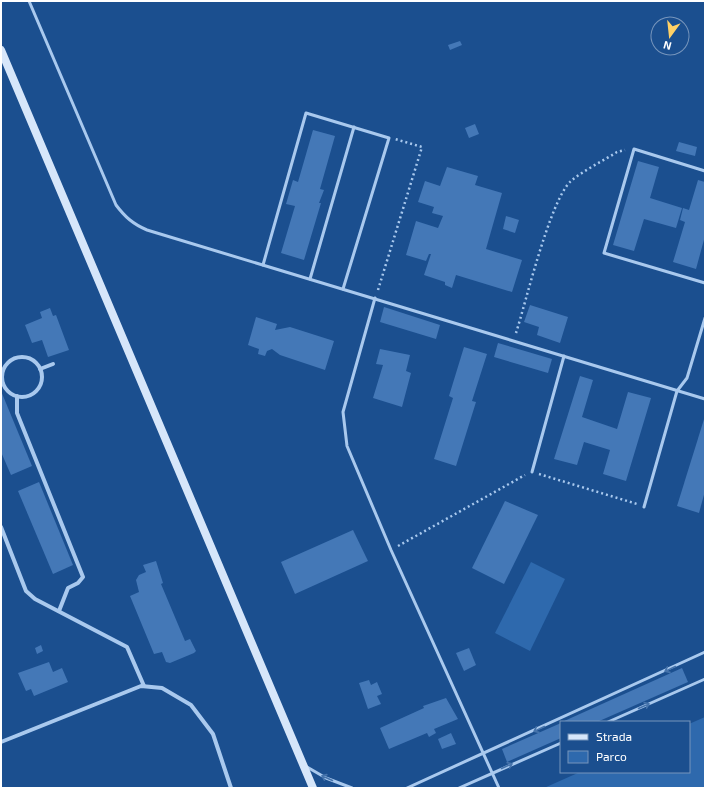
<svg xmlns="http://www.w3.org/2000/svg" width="706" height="789" viewBox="0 0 706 789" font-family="'Exo 2',sans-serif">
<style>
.green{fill:#2e69ad}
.building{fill:#4478b7}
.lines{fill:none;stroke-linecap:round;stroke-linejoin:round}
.path{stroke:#a9c9ee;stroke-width:2.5;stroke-dasharray:2 3;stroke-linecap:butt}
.service{stroke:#a9c9ee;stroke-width:3}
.minor{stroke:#a9c9ee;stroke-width:4}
.secondary{stroke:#d6e6fa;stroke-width:8}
.oneway{stroke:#4674ac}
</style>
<rect width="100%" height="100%" fill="#1b4f8f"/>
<g class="green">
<path d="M531,562L565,579L530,651L495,633Z"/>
<path d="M705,717V788H544L580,772H689V724Z"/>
</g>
<g class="building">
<path d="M460,41L462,45L450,50L448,45Z"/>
<path d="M475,124L479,134L469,138L465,128Z"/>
<path d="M313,130L335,136L320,189L324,190L319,203H321L304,260L281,253L295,206L286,204L293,180L298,182Z"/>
<path d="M679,142L697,147L695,156L676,151Z"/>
<path d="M638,161L659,167L650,198L682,208L676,228L644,219L634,251L613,245Z"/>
<path d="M447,167L478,176L475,185L502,193L486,249L522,260L512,292L456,275L452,288L445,285V282L424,275L431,254H429L426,261L406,255L416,221L438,228L443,216L432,213L434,207L418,202L425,181L440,186Z"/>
<path d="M698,180L705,182V236L696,269L673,262L685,222L680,220L683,208L689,210Z"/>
<path d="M506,216L519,220L515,233L503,229Z"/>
<path d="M530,305L568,317L560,343L537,335L539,327L524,322Z"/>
<path d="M384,307L440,325L436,339L380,322Z"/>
<path d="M50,308L53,316L56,315L69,350L48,357L42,340L32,343L25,325L42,318L40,312Z"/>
<path d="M256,317L277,324L275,330L290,327L334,341L325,370L280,355L272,349L267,351L265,356L258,354L259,349L248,345Z"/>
<path d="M498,343L552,359L548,373L494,357Z"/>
<path d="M464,347L487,354L472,401L476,402L456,466L434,459L453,398L449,396Z"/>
<path d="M380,349L410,355L406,371L411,373L402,407L373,398L383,365L376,364Z"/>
<path d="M580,376L593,380L582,417L617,429L628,392L651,398L626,481L603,474L610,450L584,442L577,465L554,459Z"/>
<path d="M1,391L32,466L11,475L1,452Z"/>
<path d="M705,416V491L699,513L677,506Z"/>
<path d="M39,482L73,565L53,574L18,491Z"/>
<path d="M505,501L538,515L504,584L472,568Z"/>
<path d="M353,530L368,561L295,594L281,562Z"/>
<path d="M156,561L163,583L161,584L185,641L190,639L196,651L194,653L170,663L166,662L162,652L154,654L130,596L139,592L136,580L139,575L146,572L143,565Z"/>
<path d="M41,645L43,651L37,654L35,648Z"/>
<path d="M469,648L476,665L464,671L456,653Z"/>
<path d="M49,662L53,672L62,668L68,682L34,696L31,689L26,691L18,673Z"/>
<path d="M682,668L688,682L597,722H562Z"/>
<path d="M369,680L371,685L377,682L382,694L377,696L381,704L368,709L359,683Z"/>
<path d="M446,698L458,719L434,729L436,733L429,737L427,733L389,749L380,728L424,708L423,706Z"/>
<path d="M561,723V738L507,762L502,749Z"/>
<path d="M451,733L456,744L442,749L438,739Z"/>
</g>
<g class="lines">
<g class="path">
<path d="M378,290L422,147L395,139"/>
<path d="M516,333C526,302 550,200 571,181C584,170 603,161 617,152L625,150"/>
<path d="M539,474L637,504"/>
<path d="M398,546L525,475"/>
</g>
<g class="service">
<path d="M29,1L116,205C125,217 133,224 147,230L705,399"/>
<path d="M705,171L634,149L604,253L705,283"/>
<path d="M263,265L306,113L389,138L343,289"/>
<path d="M310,279L354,127"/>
<path d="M375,298L343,412L347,446L391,550L499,788"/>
<path d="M532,472L564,356"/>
<path d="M644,507L677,391L687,378L705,318"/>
<path d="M608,722L705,679"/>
<path d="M307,767L326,778L352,788"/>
<path d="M407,788L705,652"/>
<path d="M459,788L561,743"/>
</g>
<g class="minor">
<circle cx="22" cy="377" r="20"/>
<path d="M40,369L53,364"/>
<path d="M17,396V413L83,577L78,583L68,588L59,611"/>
<path d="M1,527L26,591L35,599L127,647L144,686"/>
<path d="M1,742L141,686L162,688L191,705L213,734L231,788"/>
</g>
<path class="secondary" d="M1,50L313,788"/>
</g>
<defs><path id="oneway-shaft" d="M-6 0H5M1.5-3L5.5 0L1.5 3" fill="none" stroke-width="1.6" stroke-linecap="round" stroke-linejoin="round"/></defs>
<g class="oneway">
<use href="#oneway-shaft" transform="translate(670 669) rotate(155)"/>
<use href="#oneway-shaft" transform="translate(644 706) rotate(-24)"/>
<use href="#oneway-shaft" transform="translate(539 729) rotate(155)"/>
<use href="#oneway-shaft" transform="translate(507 766) rotate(-24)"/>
<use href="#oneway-shaft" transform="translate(327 778) rotate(-156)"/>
</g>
<rect width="706" height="789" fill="none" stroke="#ffffff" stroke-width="4"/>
<rect x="560" y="721" width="130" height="52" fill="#1b4f8f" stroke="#7695bc"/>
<rect x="568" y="734" width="20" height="6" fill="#d6e6fa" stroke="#7695bc"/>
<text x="596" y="741" font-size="12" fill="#ffffff">Strada</text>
<rect x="568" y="751" width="20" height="12" fill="#2e69ad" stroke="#7695bc"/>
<text x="596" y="761" font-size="12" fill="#ffffff">Parco</text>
<g transform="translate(670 36) rotate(195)"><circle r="19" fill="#1b4f8f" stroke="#7695bc"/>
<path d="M0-3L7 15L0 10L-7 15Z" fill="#ffd166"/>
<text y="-6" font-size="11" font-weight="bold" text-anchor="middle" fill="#ffffff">N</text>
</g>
</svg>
